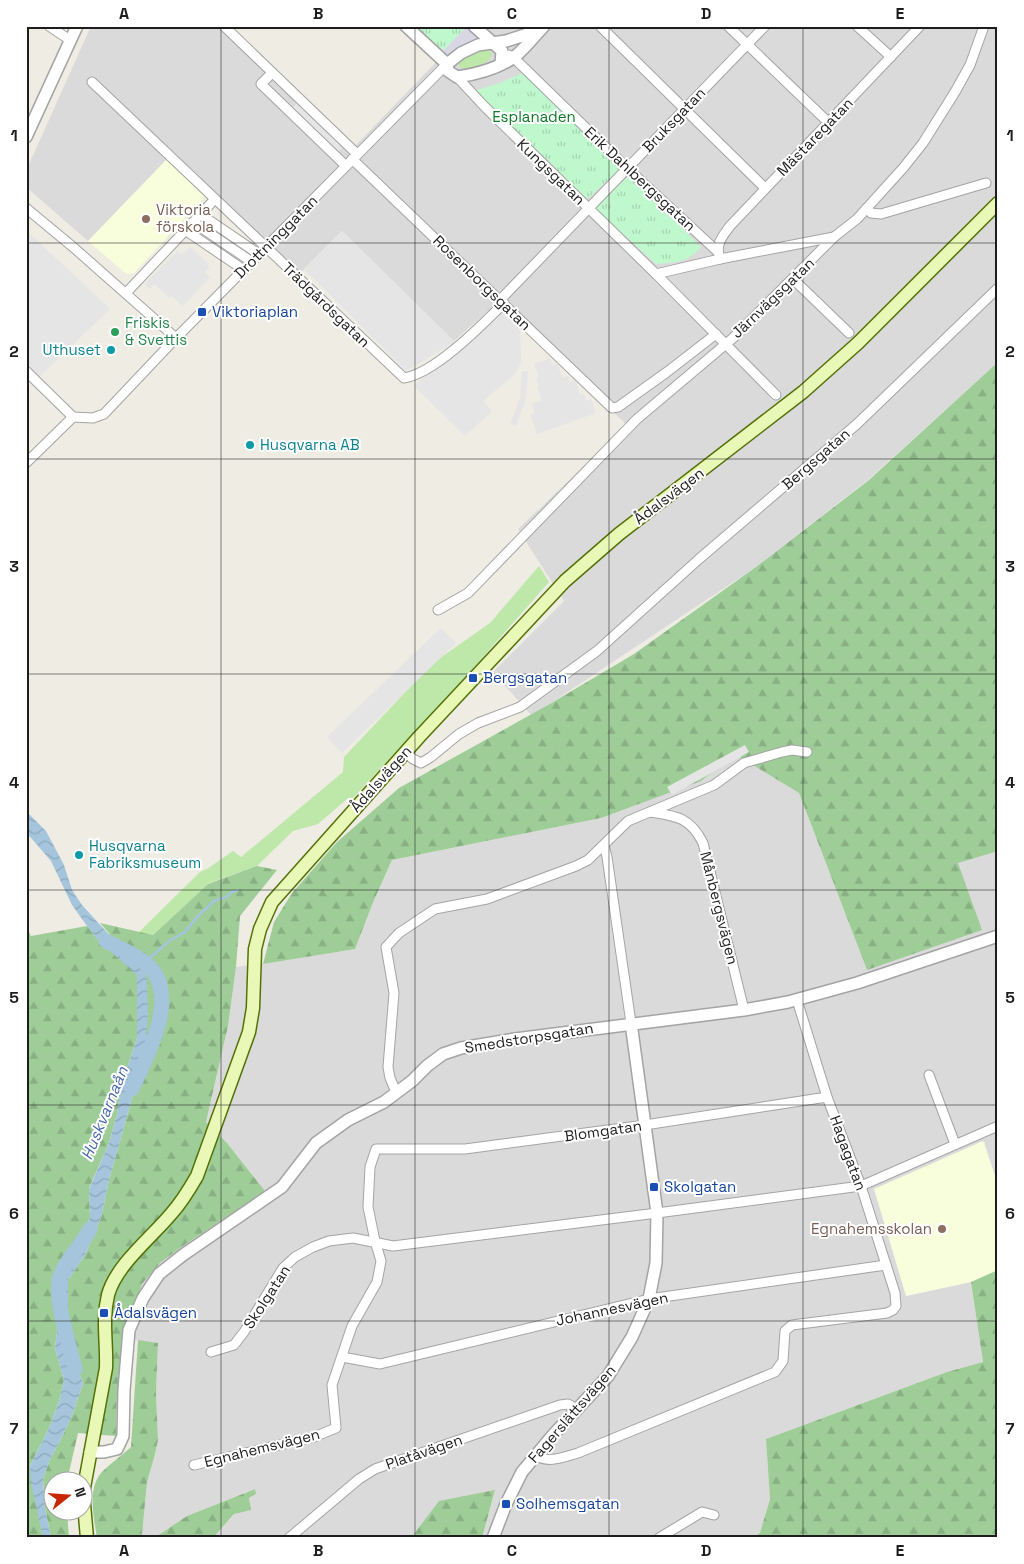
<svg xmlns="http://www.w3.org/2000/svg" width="1024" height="1564" viewBox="0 0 1024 1564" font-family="'Space Grotesk',sans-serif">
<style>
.residential{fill:#dbdada}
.education{fill:#f8fedc}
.grass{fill:#bde8a9}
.forest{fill:url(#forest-firs)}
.park{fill:url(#park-tufts)}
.parking{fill:#e5e5e5}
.plaza{fill:#d9d7e4}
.water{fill:url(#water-waves)}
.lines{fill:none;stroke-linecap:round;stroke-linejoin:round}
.stream{stroke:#a4c5db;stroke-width:2.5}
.river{stroke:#a4c5db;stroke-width:15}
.minor-casing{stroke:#a4a4a4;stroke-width:11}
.tertiary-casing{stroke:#a4a4a4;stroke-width:14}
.secondary-casing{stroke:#537206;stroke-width:15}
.minor{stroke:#fff;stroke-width:9}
.tertiary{stroke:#fff;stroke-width:11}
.secondary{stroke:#e9f8b7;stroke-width:12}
.grid{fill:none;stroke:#1d1d1d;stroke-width:1;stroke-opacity:0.55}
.education-dot{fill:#8d6e63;stroke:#fff;stroke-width:2}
.transit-dot{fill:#1a4fb4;stroke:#fff;stroke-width:2}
.leisure-dot{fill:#2e9e5b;stroke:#fff;stroke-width:2}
.culture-dot{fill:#0f9aa8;stroke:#fff;stroke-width:2}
.labels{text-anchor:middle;stroke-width:4;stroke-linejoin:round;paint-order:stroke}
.park-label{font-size:15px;fill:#0d7929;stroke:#fff}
.street-label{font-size:15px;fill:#1d1d1d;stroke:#fff}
.education-label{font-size:15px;fill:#785e54;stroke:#fff;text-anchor:start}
.transit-label{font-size:15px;fill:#164399;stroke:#fff;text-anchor:start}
.leisure-label{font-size:15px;fill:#27864d;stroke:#fff;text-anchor:start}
.culture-label{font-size:15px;fill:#0d838f;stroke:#fff;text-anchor:start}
.water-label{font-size:16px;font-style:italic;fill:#4b6aab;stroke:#fff}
.neatline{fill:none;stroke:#1d1d1d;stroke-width:2}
.grid-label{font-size:16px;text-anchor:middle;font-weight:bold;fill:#1d1d1d}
</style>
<defs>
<pattern id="forest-firs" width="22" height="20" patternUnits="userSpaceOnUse" patternTransform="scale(1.25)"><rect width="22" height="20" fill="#9ecd98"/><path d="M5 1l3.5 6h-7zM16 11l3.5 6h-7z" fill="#88b083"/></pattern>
<pattern id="park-tufts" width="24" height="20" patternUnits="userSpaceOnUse" patternTransform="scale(1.25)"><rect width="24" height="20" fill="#c0f8ce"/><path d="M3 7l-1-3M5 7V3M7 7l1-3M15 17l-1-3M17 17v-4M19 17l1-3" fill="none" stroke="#a5d4b0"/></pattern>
<pattern id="water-waves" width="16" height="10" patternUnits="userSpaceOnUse" patternTransform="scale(1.25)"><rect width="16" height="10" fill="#a4c5db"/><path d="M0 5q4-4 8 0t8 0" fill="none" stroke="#8da9bc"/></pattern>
</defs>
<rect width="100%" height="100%" fill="#eeece3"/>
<g class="residential">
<path d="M91,26H230L356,145L471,26H998V362L869,479L756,567L548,705L531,715L493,672L564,601L518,529L627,425L497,303L454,341L342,231L300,273L174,152L88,241L26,187V171Z"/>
<path d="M735,754L799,793L867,970L957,862L998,851V1185L984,1141L906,1296L971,1282L983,1362L947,1372L766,1439L770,1499L760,1534L752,1538H482L495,1491L439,1502L411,1538H213L249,1498L256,1494L254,1489L187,1516L154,1538H143L142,1535L147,1482L154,1458L158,1440L156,1394L158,1343L124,1339L142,1284L160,1263L183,1246L265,1191L227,1143L206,1122L228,1026L236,967L355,949L374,900L392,860L601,818Z"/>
</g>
<g class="education">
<path d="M167,159L204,195V198L134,273L129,274L125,273L88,241Z"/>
<path d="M983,1141L998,1185V1270L971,1282L906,1296L874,1189Z"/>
</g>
<g class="grass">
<path d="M479,50L490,51L492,54L490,59C481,66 470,71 459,67V64L467,55Z"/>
<path d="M539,566L549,582L476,665L352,799L348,798L318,824L293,831L257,866L209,883L153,935L139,932L200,872L207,869L233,851L241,857L343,772L344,757L433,663L490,623Z"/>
</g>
<g class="forest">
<path d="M998,362V851L958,863L982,930L867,970L799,793L735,754L701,781L601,818L392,860L374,900L355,949L263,964L274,922L292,893L337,842L399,788L548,705L634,654L756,567L869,480Z"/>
<path d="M257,866L277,870L240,916L236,967L228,1026L206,1122L227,1143L265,1191L183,1246L160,1263L142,1284L123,1339L117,1393L116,1436L78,1433L67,1481L52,1482V1512H67L69,1538H51L45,1508L43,1479L50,1459L60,1441L73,1413L83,1383L68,1344V1280L85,1255L101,1218L109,1180L145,1052L143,964L124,951L100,923L153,935L208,884Z"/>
<path d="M26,926L31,936L87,926L99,941L137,974V1038L121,1086L117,1114L109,1143L89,1188L90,1217L78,1252L66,1261L54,1299L57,1330L55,1348L64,1381L59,1401L50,1426L30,1466L43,1538H26V960L29,958L26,954Z"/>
<path d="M998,1270V1538H752L760,1533L770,1499L766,1439L947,1372L983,1362L971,1282Z"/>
<path d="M138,1340L158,1343L156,1394L158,1440L154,1458L147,1482L142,1535L143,1538H97C94,1517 86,1486 104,1470C112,1462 123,1455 131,1447Z"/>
<path d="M255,1489L256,1494L249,1498L251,1510L234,1514L213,1538H154L187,1516Z"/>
<path d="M495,1490L482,1538H411L439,1501Z"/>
</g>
<g class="park">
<path d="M415,26H467L443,51L436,48Z"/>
<path d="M523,73L620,169L587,199L474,91L500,83Z"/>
<path d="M629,176L701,247C687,263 676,262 656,264L595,208Z"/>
</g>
<g class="parking">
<path d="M299,101L344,146L338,152H335L291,109Z"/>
<path d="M26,230L110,309L39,377L26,364Z"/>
<path d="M342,231L454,341L455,342L406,371L304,269Z"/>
<path d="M191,248L207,262L209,268L205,273L210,277L183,306L172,296L170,298L154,284L150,289L145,284L177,251L181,255L188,249Z"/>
<path d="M503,307L517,324L520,332L521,362L515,374L483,401L492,411L465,436L414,386L485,325Z"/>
<path d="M550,358L552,365L557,364L563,378L568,376L570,382L575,380L580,395L584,394L586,401L591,399L596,413L537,434L530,415L535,413L532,404L542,400L537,387L539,386L536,378L539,376L534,364Z"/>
<path d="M522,371H528L527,387L525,402L516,426L510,424L520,398Z"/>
<path d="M441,628L456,643L342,753L327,737Z"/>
<path d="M745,745L749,752L672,795L667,787Z"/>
</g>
<path class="plaza" d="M467,26H470L481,37L479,40L450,53L445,57L436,48L438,46L443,51Z"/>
<path class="water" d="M26,811L46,831L64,865L72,890L82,905L124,951L143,964L147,979L148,1014L145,1052L109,1180L101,1218L85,1255L68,1280V1344L83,1383L73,1413L60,1441L50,1459L43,1479L45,1508L51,1538H43L31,1483L30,1466L50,1426L59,1401L64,1381L55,1348L57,1330L54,1299L66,1261L78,1252L90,1217L89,1189L109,1143L117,1114L121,1086L137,1038V975L99,941L87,926L72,905L51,861L26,832Z"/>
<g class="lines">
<path class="stream" d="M144,963L169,941L185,932L196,918L214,901L226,897L232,892L238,890"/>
<g class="river">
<path d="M106,941C119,948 146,959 154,972C176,1005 146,1057 132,1089"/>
<path d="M75,1369C70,1347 52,1294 61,1274C68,1257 82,1245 90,1229"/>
</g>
<g class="minor-casing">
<g id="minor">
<path d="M49,26L70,40"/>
<path d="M224,26L357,154"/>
<path d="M600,26L765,188"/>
<path d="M728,26L829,123"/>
<path d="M857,26L891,57"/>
<path d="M509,55L514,58L627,168L718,252"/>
<path d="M272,73L261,84L346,166"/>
<path d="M457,77L485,107L656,274L720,259"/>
<path d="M92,82L404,378C434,374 482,325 504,303"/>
<path d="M352,159L612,408L618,407L667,372L716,334"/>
<path d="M26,208L73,247L176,338"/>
<path d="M867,208L871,213L881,214L986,183"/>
<path d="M200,214L260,255"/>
<path d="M193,222L252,262"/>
<path d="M185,230L244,270"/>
<path d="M834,237L720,259C715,244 722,237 730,226L920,26"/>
<path d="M656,274L776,395"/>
<path d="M793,279L849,333"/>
<path d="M126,293L215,199"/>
<path d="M500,300L765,26"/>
<path d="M26,371L73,417"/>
<path d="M26,463L73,417L93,418L104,414L176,338L447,64"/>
<path d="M438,610L468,593L637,419L733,338L834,237L857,219L904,167L923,143L955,92L970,65L984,26"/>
<path d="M406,753L413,759L421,763L431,757L459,734L478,723L520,707L597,651L699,559L857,424L998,288"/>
<path d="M650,812C676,816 690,817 703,843L744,1010"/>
<path d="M604,845L607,857L631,1023"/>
<path d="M929,1075L955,1144"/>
<path d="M396,1092L390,1078L388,1067L394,993L386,947L399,933L435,909L487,899L576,866L588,860L628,821L714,785L744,763L782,752L792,750L807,752"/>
<path d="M211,1352L234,1345L244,1332L283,1268L295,1257L313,1247L329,1241L353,1238L393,1246L657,1213L861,1186L998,1126"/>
<path d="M342,1357L380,1364L649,1299L886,1265"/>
<path d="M535,1455C549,1464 563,1457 578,1453L775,1372L783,1361L785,1331L792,1325L887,1313L893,1310L896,1306L895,1293L861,1186L827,1097L797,1000"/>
<path d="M194,1465L314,1437L336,1428L332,1385L352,1326L377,1282L381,1261L375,1241L368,1207L370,1167L376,1149H465L645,1125L827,1097"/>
<path d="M289,1538L359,1479L375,1469L560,1405L568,1404L577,1409"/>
<path d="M659,1538L702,1512L714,1515"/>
</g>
</g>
<g class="tertiary-casing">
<g id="tertiary">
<path d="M406,26L447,64L448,71L457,77C477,74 496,69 513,58C524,50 534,36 544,26"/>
<path d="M474,26L502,51L501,64"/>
<path d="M447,64L461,53L478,45L506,41L537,31"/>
<path d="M26,137L77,26"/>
<path d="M90,1452H104L117,1449L123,1436L124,1390L129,1330L143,1298L159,1274L183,1255L282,1187L316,1143L348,1120L384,1102L412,1081L427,1066L443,1054L461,1048L515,1039L744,1010L788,1002L857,983L998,936"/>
<path d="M493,1538L506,1504L522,1472L553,1435L608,1376L632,1337L649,1299L656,1263L657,1213L631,1023"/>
</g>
</g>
<g class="secondary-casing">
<path id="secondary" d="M87,1538L83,1493L106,1368C107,1343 102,1320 108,1295C116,1265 151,1238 171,1214C181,1203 189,1190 197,1176L249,1032L253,1008L255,949L260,929L272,902L419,737L565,581L619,534L803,392L858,343L998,203"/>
</g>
<use href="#minor" class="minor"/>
<use href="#tertiary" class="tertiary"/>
<use href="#secondary" class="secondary"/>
</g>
<path class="grid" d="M221,26V1538M415,26V1538M609,26V1538M803,26V1538M26,243H998M26,459H998M26,674H998M26,890H998M26,1105H998M26,1321H998"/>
<g class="education-dot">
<circle cx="146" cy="219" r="5"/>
<circle cx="942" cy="1229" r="5"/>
</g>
<g class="transit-dot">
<rect x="197" y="307" width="10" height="10" rx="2.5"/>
<rect x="468" y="673" width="10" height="10" rx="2.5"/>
<rect x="649" y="1182" width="10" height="10" rx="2.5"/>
<rect x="99" y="1308" width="10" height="10" rx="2.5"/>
<rect x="501" y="1499" width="10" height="10" rx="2.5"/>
</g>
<circle class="leisure-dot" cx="115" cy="332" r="5"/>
<g class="culture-dot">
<circle cx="111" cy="350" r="5"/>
<circle cx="250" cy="445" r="5"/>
<circle cx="79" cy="855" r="5"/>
</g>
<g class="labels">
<g class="park-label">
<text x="534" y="122">Esplanaden</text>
</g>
<g class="street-label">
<text transform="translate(674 120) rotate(-46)" y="5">Bruksgatan</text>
<text transform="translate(815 137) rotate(-46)" y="5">Mästaregatan</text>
<text transform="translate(551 172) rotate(44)" y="5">Kungsgatan</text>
<text transform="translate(640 179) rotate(43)" y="5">Erik Dahlbergsgatan</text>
<text transform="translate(276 237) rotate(-45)" y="5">Drottninggatan</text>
<text transform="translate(482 283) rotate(44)" y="5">Rosenborgsgatan</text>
<text transform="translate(773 298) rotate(-44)" y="5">Järnvägsgatan</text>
<text transform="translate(326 305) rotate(44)" y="5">Trädgårdsgatan</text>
<text transform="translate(816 459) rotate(-41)" y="5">Bergsgatan</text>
<text transform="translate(669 496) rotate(-37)" y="5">Ådalsvägen</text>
<text transform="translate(381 779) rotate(-48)" y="5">Ådalsvägen</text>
<text transform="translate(719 908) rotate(76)" y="5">Månbergsvägen</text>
<text transform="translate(529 1038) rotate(-9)" y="5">Smedstorpsgatan</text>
<text transform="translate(603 1131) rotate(-8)" y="5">Blomgatan</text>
<text transform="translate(848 1153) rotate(70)" y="5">Hagagatan</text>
<text transform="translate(267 1297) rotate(-57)" y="5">Skolgatan</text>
<text transform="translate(612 1309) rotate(-12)" y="5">Johannesvägen</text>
<text transform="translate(572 1414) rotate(-49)" y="5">Fagerslättsvägen</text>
<text transform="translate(262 1448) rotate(-14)" y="5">Egnahemsvägen</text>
<text transform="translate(424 1452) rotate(-19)" y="5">Platåvägen</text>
</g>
<g class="education-label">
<text x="156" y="215">Viktoria<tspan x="156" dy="17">förskola</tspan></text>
<text x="932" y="1234" text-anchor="end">Egnahemsskolan</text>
</g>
<g class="transit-label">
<text x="212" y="317">Viktoriaplan</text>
<text x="483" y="683">Bergsgatan</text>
<text x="664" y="1192">Skolgatan</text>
<text x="114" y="1318">Ådalsvägen</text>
<text x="516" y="1509">Solhemsgatan</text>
</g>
<g class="leisure-label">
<text x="125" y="328">Friskis<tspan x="125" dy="17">&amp; Svettis</tspan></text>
</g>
<g class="culture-label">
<text x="101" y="355" text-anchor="end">Uthuset</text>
<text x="260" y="450">Husqvarna AB</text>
<text x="89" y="851">Husqvarna<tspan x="89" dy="17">Fabriksmuseum</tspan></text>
</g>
<g class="water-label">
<text transform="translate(104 1113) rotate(-68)" y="6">Huskvarnaån</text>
</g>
</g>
<rect width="1024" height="1564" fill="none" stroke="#ffffff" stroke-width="55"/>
<g transform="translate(68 1496) rotate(73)"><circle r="24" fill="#ffffff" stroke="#a5a5a5"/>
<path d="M0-4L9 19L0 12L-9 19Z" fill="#c72603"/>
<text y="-8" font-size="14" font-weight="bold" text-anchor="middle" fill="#1d1d1d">N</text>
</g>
<rect x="28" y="28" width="968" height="1508" class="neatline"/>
<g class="grid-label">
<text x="124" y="19">A</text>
<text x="318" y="19">B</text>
<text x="512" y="19">C</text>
<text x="706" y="19">D</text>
<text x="900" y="19">E</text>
<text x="14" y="141">1</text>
<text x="1010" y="141">1</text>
<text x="14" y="357">2</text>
<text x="1010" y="357">2</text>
<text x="14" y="572">3</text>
<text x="1010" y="572">3</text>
<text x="14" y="788">4</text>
<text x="1010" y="788">4</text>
<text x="14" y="1003">5</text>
<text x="1010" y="1003">5</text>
<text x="14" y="1219">6</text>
<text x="1010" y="1219">6</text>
<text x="14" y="1434">7</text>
<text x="1010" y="1434">7</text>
<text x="124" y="1556">A</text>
<text x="318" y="1556">B</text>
<text x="512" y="1556">C</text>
<text x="706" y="1556">D</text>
<text x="900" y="1556">E</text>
</g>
</svg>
